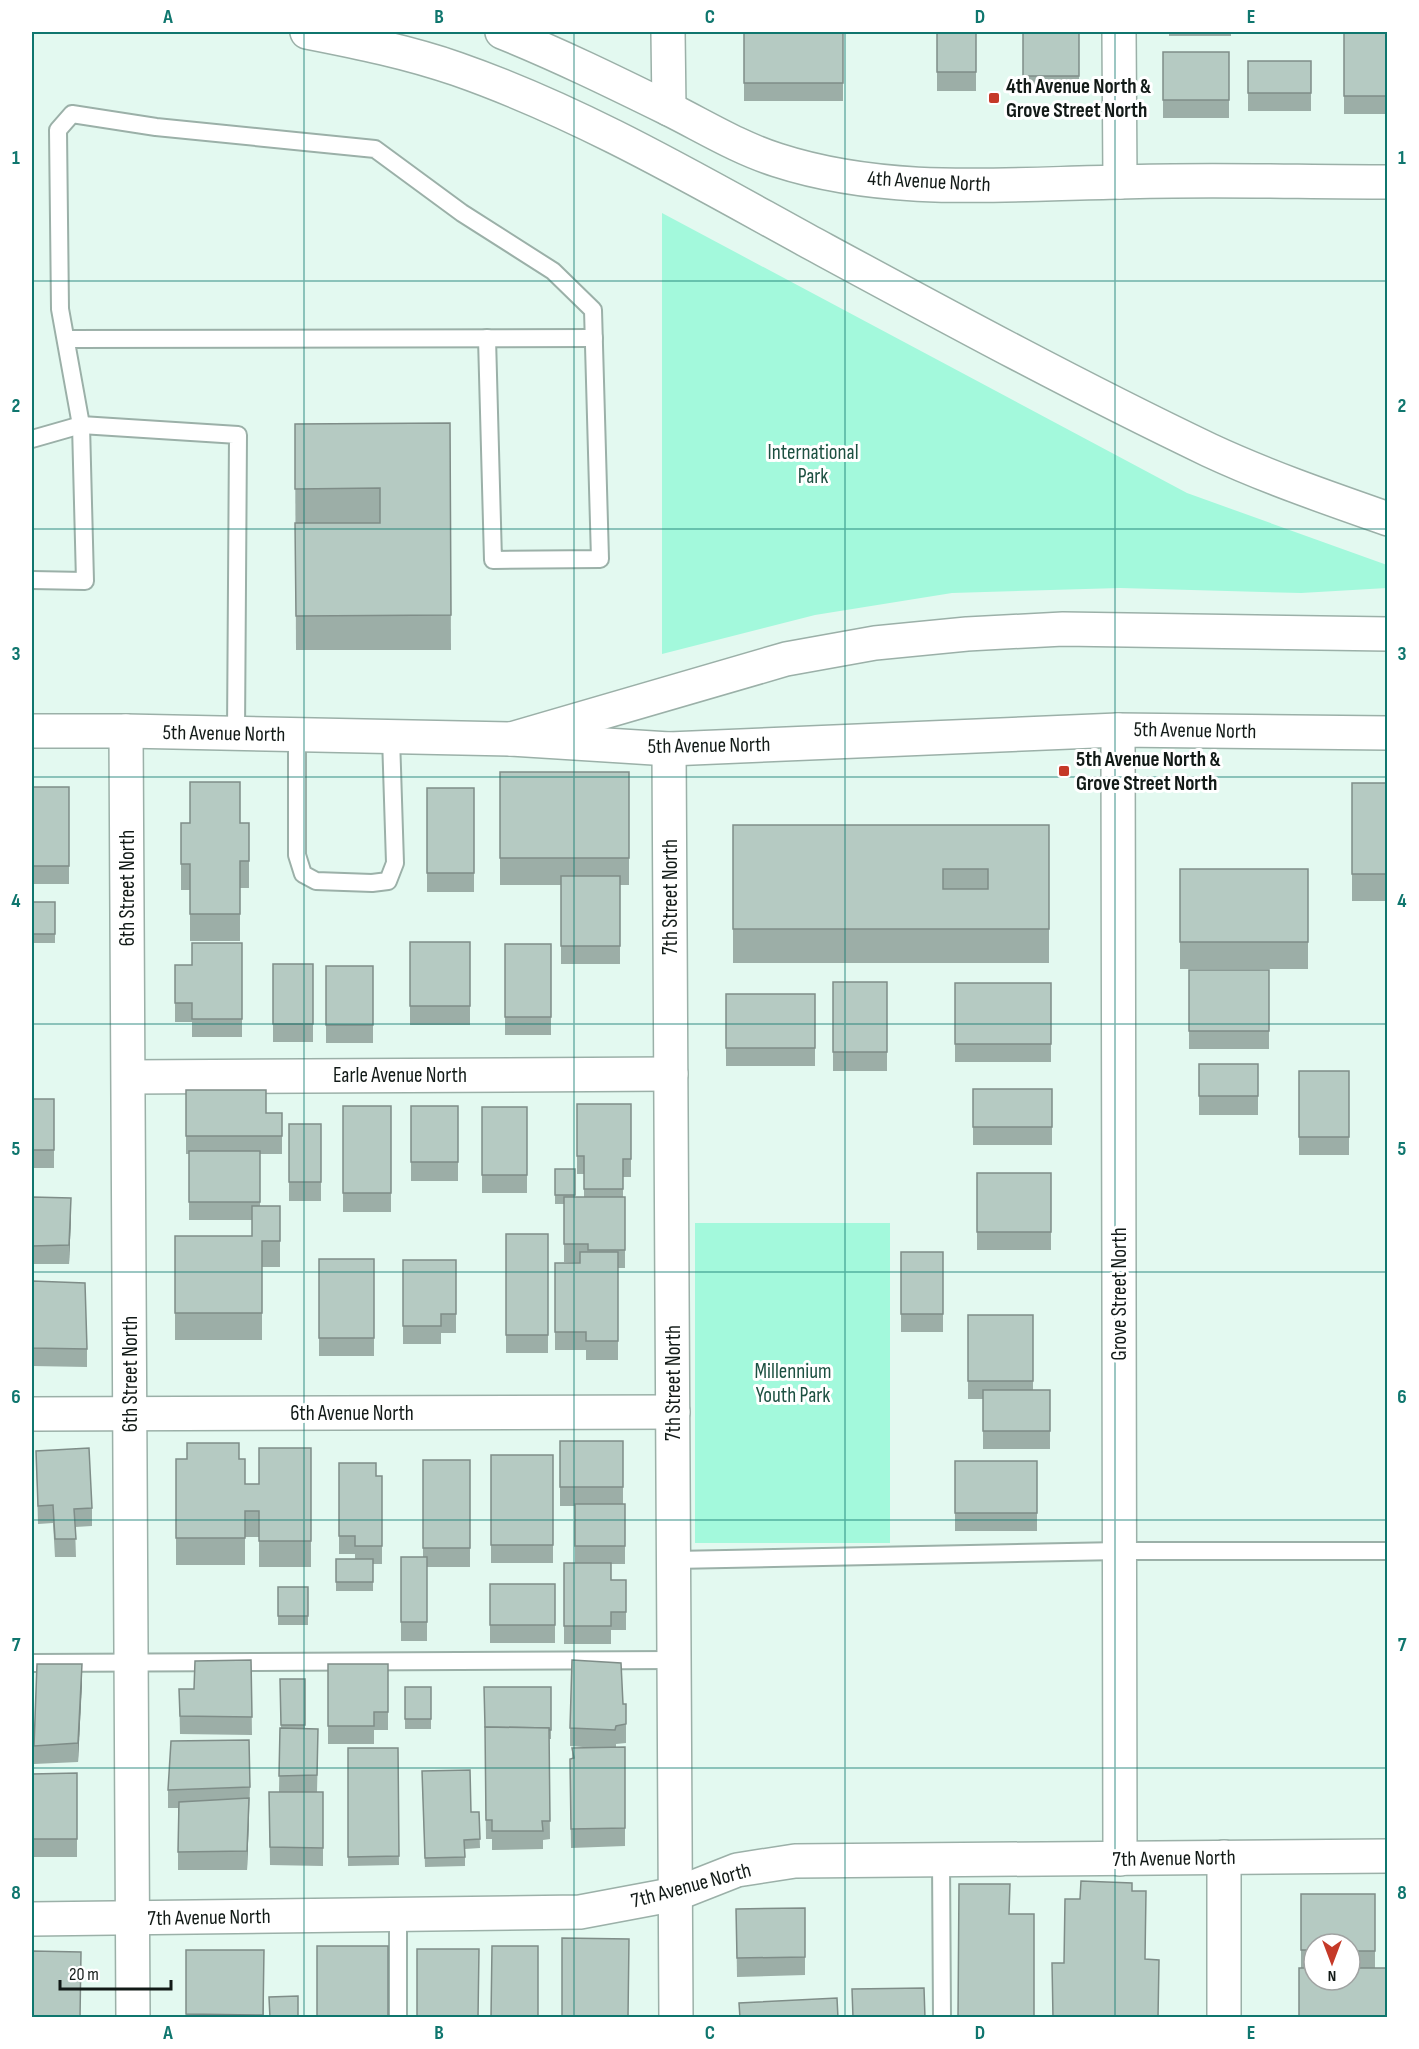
<svg xmlns="http://www.w3.org/2000/svg" width="1419" height="2049" viewBox="0 0 1419 2049" font-family="'Sofia Sans Condensed',sans-serif">
<style>
.green{fill:#a3f9dc}
.lines{fill:none;stroke-linecap:round;stroke-linejoin:round}
.lane-casing{stroke:#9bb0a8;stroke-width:20}
.street-casing{stroke:#9bb0a8;stroke-width:36}
.primary-casing{stroke:#9bb0a8;stroke-width:36}
.highway-casing{stroke:#9bb0a8;stroke-width:36}
.lane{stroke:#fff;stroke-width:16}
.street{stroke:#fff;stroke-width:33}
.primary{stroke:#fff;stroke-width:33}
.highway{stroke:#fff;stroke-width:33}
.wall{fill:#9caea7;fill-rule:evenodd}
.shaded-wall{fill:#7f8d88}
.building{fill:#b5cac2;stroke:#7f8d88;stroke-width:1.5;fill-rule:evenodd}
.grid{fill:none;stroke:#0f766e;stroke-width:1.5;stroke-opacity:0.55}
.poi-dot{fill:#c53928;stroke:#fff;stroke-width:2}
.labels{text-anchor:middle;stroke-width:6;stroke-linejoin:round;paint-order:stroke}
.poi-label{font-size:21px;font-weight:bold;fill:#121a17;stroke:#fff;text-anchor:start}
.street-label{font-size:21px;fill:#121a17;stroke:#fff}
.park-label{font-size:21px;fill:#1c5041;stroke:#fff}
.neatline{fill:none;stroke:#0f766e;stroke-width:2}
.grid-label{font-size:20px;text-anchor:middle;font-weight:bold;fill:#0f766e}
</style>
<rect width="100%" height="100%" fill="#e3f9f0"/>
<g class="green">
<path d="M662,213L1187,493L1387,565V588L1301,593L1120,588L952,593L815,615L662,654Z"/>
<rect x="695" y="1223" width="195" height="320"/>
</g>
<g class="lines">
<g class="lane-casing">
<g id="lane">
<path d="M66,339L594,338"/>
<path d="M32,439L81,425L238,435L236,733"/>
<path d="M32,580L85,581L81,425L60,309L58,130L72,114L156,127L375,149L462,213L553,271L593,310L600,559L493,560L487,338"/>
<path d="M297,735V855L303,874L316,881L372,883L388,881L395,863L391,737"/>
<path d="M674,1560L1120,1551H1388"/>
<path d="M32,1663L675,1660"/>
<path d="M941,1860L942,2018"/>
<path d="M398,1914V2018"/>
</g>
</g>
<g class="street-casing">
<g id="street">
<path d="M668,32L669,109"/>
<path d="M1119,32L1120,182"/>
<path d="M1118,730L1120,1859"/>
<path d="M126,731L133,2018"/>
<path d="M669,749L676,2018"/>
<path d="M129,1077L671,1074"/>
<path d="M32,1414L673,1412"/>
<path d="M1224,1857V2018"/>
<path d="M32,1919L580,1912L676,1894L737,1870L795,1861L1388,1856"/>
</g>
</g>
<g class="primary-casing">
<g id="primary">
<path d="M502,32C559,55 614,82 669,109C705,127 739,148 777,160C888,196 1006,184 1120,182C1209,179 1298,182 1388,182"/>
<path d="M32,731H126L511,739L669,749L1118,730L1388,733"/>
</g>
</g>
<g class="highway-casing">
<g id="highway">
<path d="M307,32C358,42 408,52 457,69C580,112 693,178 806,240C939,312 1073,385 1209,450C1267,477 1328,498 1388,519"/>
<path d="M511,739L786,659L875,643L967,634L1063,629L1388,634"/>
</g>
</g>
<use href="#lane" class="lane"/>
<use href="#street" class="street"/>
<use href="#primary" class="primary"/>
<use href="#highway" class="highway"/>
</g>
<g class="wall">
<rect x="744" y="32" width="99" height="69"/>
<rect x="937" y="32" width="39" height="59"/>
<rect x="1023" y="32" width="56" height="62"/>
<rect x="1169" y="32" width="62" height="4"/>
<rect x="1344" y="32" width="44" height="82"/>
<rect x="1163" y="52" width="66" height="66"/>
<rect x="1248" y="61" width="63" height="50"/>
<path d="M450,423L451,650H296L295,424Z"/>
<path d="M500,772H629V885H620V964H561V885H500Z"/>
<rect x="1352" y="783" width="36" height="118"/>
<rect x="32" y="787" width="37" height="97"/>
<rect x="427" y="788" width="47" height="104"/>
<path d="M181,823H249V888H240V941H190V890H181Z"/>
<rect x="733" y="825" width="316" height="138"/>
<rect x="1180" y="869" width="128" height="100"/>
<rect x="32" y="902" width="23" height="41"/>
<rect x="410" y="942" width="60" height="83"/>
<path d="M242,943V1037H192V1022H175V965H192Z"/>
<rect x="505" y="944" width="46" height="91"/>
<rect x="273" y="964" width="40" height="78"/>
<rect x="326" y="966" width="47" height="77"/>
<rect x="1189" y="970" width="80" height="79"/>
<rect x="833" y="982" width="54" height="89"/>
<rect x="955" y="983" width="96" height="79"/>
<rect x="726" y="994" width="89" height="72"/>
<rect x="1199" y="1064" width="59" height="51"/>
<rect x="1299" y="1071" width="50" height="84"/>
<rect x="973" y="1089" width="79" height="56"/>
<path d="M186,1090L266,1113H282V1154H260V1206H280V1267H262V1340H175V1236H252V1220H189V1154H186Z"/>
<rect x="32" y="1099" width="22" height="69"/>
<path d="M577,1104H631V1177H623V1197H625V1268H618V1360H586V1350H555V1263H580L564,1262V1204H555V1169H575V1197H584V1174H577Z"/>
<rect x="343" y="1106" width="48" height="106"/>
<rect x="411" y="1106" width="47" height="75"/>
<rect x="482" y="1107" width="45" height="86"/>
<rect x="289" y="1124" width="32" height="77"/>
<rect x="977" y="1173" width="74" height="77"/>
<path d="M32,1197L71,1217L69,1264H32Z"/>
<rect x="506" y="1234" width="42" height="119"/>
<rect x="901" y="1252" width="42" height="80"/>
<rect x="319" y="1259" width="55" height="97"/>
<path d="M403,1260H456V1333H441V1344H403Z"/>
<path d="M32,1281L87,1349V1367L32,1366Z"/>
<path d="M968,1315H1033V1390H1050V1449H983V1399H968Z"/>
<path d="M560,1441H623V1504H625V1564H611V1580H626V1630H611V1644H564V1563H575V1506H560Z"/>
<path d="M311,1448V1567H259V1537H245V1565H176V1459H239L245,1484H259Z"/>
<path d="M36,1451L92,1508V1526L75,1527L76,1557H55L53,1523L38,1524Z"/>
<rect x="491" y="1455" width="62" height="108"/>
<path d="M423,1460H470V1567H427V1641H401V1557H423Z"/>
<rect x="955" y="1461" width="82" height="70"/>
<path d="M339,1463L376,1476H382V1564H373V1591H336V1559H355V1554H339Z"/>
<rect x="490" y="1584" width="65" height="59"/>
<rect x="278" y="1587" width="30" height="38"/>
<path d="M251,1660L252,1735L180,1734L179,1689H194Z"/>
<path d="M328,1664H388V1730H374V1744H328Z"/>
<path d="M280,1679H305V1729L318,1748L317,1792H323V1866L270,1865L269,1792H279L280,1728H281Z"/>
<path d="M82,1683L78,1762L34,1764V1746Z"/>
<rect x="405" y="1687" width="26" height="42"/>
<path d="M551,1687V1739H549L550,1839L543,1840V1849L492,1850V1839H486L485,1746Z"/>
<path d="M626,1704V1743L616,1744V1747H625V1846L571,1848L570,1777L572,1758V1748H595L570,1746V1728Z"/>
<path d="M348,1748H398L399,1865L348,1866Z"/>
<path d="M422,1771L471,1812H479L480,1848L465,1849V1866L425,1867Z"/>
<path d="M77,1773V1857H32V1774Z"/>
<path d="M250,1787L247,1870H178V1808H168V1790Z"/>
<path d="M1301,1894H1375V1968H1388V2018H1299V1968H1301ZM1314,1944H1350V1980H1314Z"/>
<path d="M805,1908V1975L737,1977L736,1909Z"/>
<rect x="186" y="1950" width="78" height="68"/>
</g>
<g class="shaded-wall">
<path d="M71,1198V1217L69,1264V1245Z"/>
<path d="M82,1664V1683L78,1762V1743Z"/>
<path d="M249,1798V1817L247,1870V1851Z"/>
</g>
<g class="building">
<rect x="744" y="32" width="99" height="51"/>
<rect x="937" y="32" width="39" height="40"/>
<rect x="1023" y="32" width="56" height="44"/>
<rect x="1344" y="32" width="44" height="64"/>
<rect x="1163" y="52" width="66" height="48"/>
<rect x="1248" y="61" width="63" height="32"/>
<path d="M450,423L451,615L296,616L295,523H380V488L295,489V424Z"/>
<rect x="500" y="772" width="129" height="86"/>
<path d="M190,782H240V823H249V861H240V914H190V864H181V823H190Z"/>
<rect x="1352" y="783" width="36" height="91"/>
<rect x="32" y="787" width="37" height="79"/>
<rect x="427" y="788" width="47" height="85"/>
<path d="M733,825H1049V929H733ZM943,869H988V889H943Z"/>
<rect x="1180" y="869" width="128" height="73"/>
<rect x="561" y="876" width="59" height="70"/>
<rect x="32" y="902" width="23" height="32"/>
<rect x="410" y="942" width="60" height="64"/>
<path d="M192,943H242V1019H192V1003H175V965H192Z"/>
<rect x="505" y="944" width="46" height="73"/>
<rect x="273" y="964" width="40" height="60"/>
<rect x="326" y="966" width="47" height="59"/>
<rect x="1189" y="970" width="80" height="61"/>
<rect x="833" y="982" width="54" height="70"/>
<rect x="955" y="983" width="96" height="61"/>
<rect x="726" y="994" width="89" height="54"/>
<rect x="1199" y="1064" width="59" height="32"/>
<rect x="1299" y="1071" width="50" height="66"/>
<rect x="973" y="1089" width="79" height="38"/>
<path d="M186,1090H266V1113H282V1136H186Z"/>
<rect x="32" y="1099" width="22" height="51"/>
<path d="M577,1104H631V1159H623V1189H584V1156H577Z"/>
<rect x="343" y="1106" width="48" height="87"/>
<rect x="411" y="1106" width="47" height="56"/>
<rect x="482" y="1107" width="45" height="68"/>
<rect x="289" y="1124" width="32" height="58"/>
<rect x="189" y="1151" width="71" height="51"/>
<rect x="555" y="1169" width="20" height="26"/>
<rect x="977" y="1173" width="74" height="59"/>
<path d="M32,1197L71,1198L69,1245L32,1246Z"/>
<path d="M564,1197H625V1250H588V1244H564Z"/>
<path d="M252,1206H280V1241H262V1313H175V1236H252Z"/>
<rect x="506" y="1234" width="42" height="101"/>
<path d="M580,1252H618V1341H586V1332H555V1263H580Z"/>
<rect x="901" y="1252" width="42" height="62"/>
<rect x="319" y="1259" width="55" height="79"/>
<path d="M403,1260H456V1314H441V1326H403Z"/>
<path d="M32,1281L85,1283L87,1349L32,1348Z"/>
<rect x="968" y="1315" width="65" height="66"/>
<rect x="983" y="1390" width="67" height="41"/>
<rect x="560" y="1441" width="63" height="46"/>
<path d="M187,1443H239V1459H245V1484H259V1448H311V1541H259V1511H245V1538H176V1459H187Z"/>
<path d="M89,1448L92,1508L74,1509L76,1539H55L53,1505L38,1506L36,1451Z"/>
<rect x="491" y="1455" width="62" height="90"/>
<rect x="423" y="1460" width="47" height="88"/>
<rect x="955" y="1461" width="82" height="52"/>
<path d="M339,1463H376V1476H382V1546H355V1536H339Z"/>
<rect x="575" y="1504" width="50" height="42"/>
<rect x="401" y="1557" width="26" height="65"/>
<rect x="336" y="1559" width="37" height="23"/>
<path d="M564,1563H611V1580H626V1612H611V1626H564Z"/>
<rect x="490" y="1584" width="65" height="41"/>
<rect x="278" y="1587" width="30" height="29"/>
<path d="M251,1660L252,1717L180,1716L179,1689H194L195,1661Z"/>
<path d="M572,1660L621,1663L623,1704H626V1724L616,1726L615,1730L570,1728Z"/>
<path d="M37,1664H82L78,1743L34,1746Z"/>
<path d="M328,1664H388V1712H374V1726H328Z"/>
<path d="M280,1679H305V1725H281Z"/>
<rect x="405" y="1687" width="26" height="32"/>
<path d="M484,1687H551V1730H549V1728L485,1727Z"/>
<path d="M485,1727L549,1728L550,1821H542L543,1831H492V1820H486Z"/>
<path d="M280,1728L318,1729L317,1775L279,1776Z"/>
<path d="M249,1740L250,1787L168,1790L171,1741Z"/>
<path d="M625,1747V1828L571,1829L570,1759L574,1758L572,1748Z"/>
<path d="M348,1748H398L399,1856L348,1857Z"/>
<path d="M470,1770L471,1812H479L480,1839L464,1840L465,1857L425,1858L422,1771Z"/>
<path d="M77,1773V1839H32V1774Z"/>
<path d="M269,1792H323V1848L270,1847Z"/>
<path d="M249,1798L247,1851L178,1852L179,1802Z"/>
<path d="M1081,1881L1132,1883V1891H1146L1145,1959L1159,1960L1158,2018H1053L1052,1963H1064L1065,1899H1080Z"/>
<path d="M959,1884H1010L1009,1914H1034V2018H958Z"/>
<path d="M1301,1894H1375V1951H1350V1944H1314V1950H1301Z"/>
<path d="M805,1908V1957L737,1958L736,1909Z"/>
<path d="M562,1938L629,1939L628,2018H562Z"/>
<rect x="317" y="1946" width="71" height="72"/>
<path d="M492,1946H538V2018H491Z"/>
<path d="M417,1949H479L478,2018H417Z"/>
<path d="M186,1950H264L263,2015L186,2014Z"/>
<path d="M32,1951L81,1952L80,2018H32Z"/>
<path d="M1299,1968H1314V1980H1350V1968H1388V2018H1299Z"/>
<path d="M924,1988L925,2018H853L852,1989Z"/>
<path d="M298,1996V2018H270L269,1997Z"/>
<path d="M837,1998L838,2018H740L739,2003Z"/>
</g>
<path class="grid" d="M304,32V2018M574,32V2018M845,32V2018M1115,32V2018M32,281H1388M32,529H1388M32,777H1388M32,1024H1388M32,1272H1388M32,1520H1388M32,1768H1388"/>
<g class="poi-dot">
<rect x="988" y="92" width="12" height="12" rx="3"/>
<rect x="1058" y="765" width="12" height="12" rx="3"/>
</g>
<g class="labels">
<g class="poi-label">
<text x="1006" y="93">4th Avenue North &amp;<tspan x="1006" dy="24">Grove Street North</tspan></text>
<text x="1076" y="766">5th Avenue North &amp;<tspan x="1076" dy="24">Grove Street North</tspan></text>
</g>
<g class="street-label">
<text transform="translate(929 181) rotate(3)" y="7">4th Avenue North</text>
<text transform="translate(1195 730) rotate(1)" y="7">5th Avenue North</text>
<text transform="translate(224 733) rotate(1)" y="7">5th Avenue North</text>
<text transform="translate(709 745) rotate(-1)" y="7">5th Avenue North</text>
<text transform="translate(127 888) rotate(-90)" y="7">6th Street North</text>
<text transform="translate(670 897) rotate(-90)" y="7">7th Street North</text>
<text x="400" y="1082">Earle Avenue North</text>
<text transform="translate(1119 1294) rotate(-90)" y="7">Grove Street North</text>
<text transform="translate(130 1374) rotate(-90)" y="7">6th Street North</text>
<text transform="translate(673 1383) rotate(-90)" y="7">7th Street North</text>
<text x="352" y="1420">6th Avenue North</text>
<text transform="translate(1174 1858) rotate(-1)" y="7">7th Avenue North</text>
<text transform="translate(691 1885) rotate(-15)" y="7">7th Avenue North</text>
<text transform="translate(209 1917) rotate(-1)" y="7">7th Avenue North</text>
</g>
<g class="park-label">
<text x="813" y="459">International<tspan x="813" dy="24">Park</tspan></text>
<text x="793" y="1378">Millennium<tspan x="793" dy="24">Youth Park</tspan></text>
</g>
</g>
<rect width="1419" height="2049" fill="none" stroke="#ffffff" stroke-width="66"/>
<g transform="translate(1332 1962) rotate(180)"><circle r="28" fill="#ffffff" stroke="#a0a3a2" stroke-width="1.5"/>
<path d="M0-4.5L10 22L0 15L-10 22Z" fill="#c53928"/>
<text y="-9" font-size="16" font-weight="bold" text-anchor="middle" fill="#121a17">N</text>
</g>
<path d="M60 1980v9h111v-9" fill="none" stroke="#121a17" stroke-width="3"/>
<text x="69" y="1980" font-size="18" fill="#121a17" stroke="#ffffff" stroke-width="4.5" paint-order="stroke">20 m</text>
<rect x="33" y="33" width="1353" height="1983" class="neatline"/>
<g class="grid-label">
<text x="168" y="23">A</text>
<text x="439" y="23">B</text>
<text x="710" y="23">C</text>
<text x="980" y="23">D</text>
<text x="1251" y="23">E</text>
<text x="16" y="164">1</text>
<text x="1402" y="164">1</text>
<text x="16" y="412">2</text>
<text x="1402" y="412">2</text>
<text x="16" y="660">3</text>
<text x="1402" y="660">3</text>
<text x="16" y="907">4</text>
<text x="1402" y="907">4</text>
<text x="16" y="1155">5</text>
<text x="1402" y="1155">5</text>
<text x="16" y="1403">6</text>
<text x="1402" y="1403">6</text>
<text x="16" y="1651">7</text>
<text x="1402" y="1651">7</text>
<text x="16" y="1899">8</text>
<text x="1402" y="1899">8</text>
<text x="168" y="2039">A</text>
<text x="439" y="2039">B</text>
<text x="710" y="2039">C</text>
<text x="980" y="2039">D</text>
<text x="1251" y="2039">E</text>
</g>
</svg>
